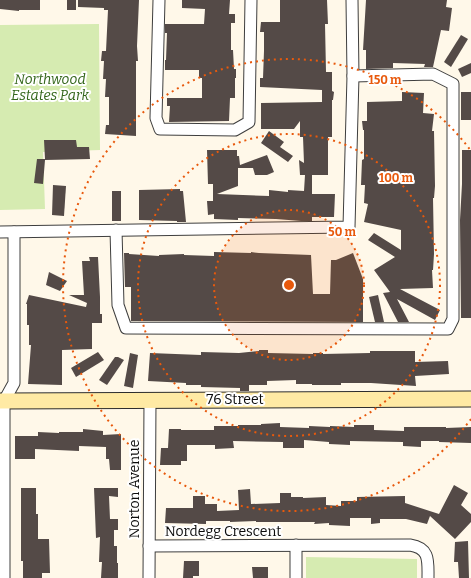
<svg xmlns="http://www.w3.org/2000/svg" width="471" height="578" viewBox="0 0 471 578" font-family="Bitter,serif">
<style>
.green{fill:#d6ebb1}
.building{fill:#544a47}
.lines{fill:none;stroke-linecap:round;stroke-linejoin:round}
.street-casing{stroke:#3e3e3e;stroke-width:13}
.secondary-casing{stroke:#2d2d2d;stroke-width:17}
.street{stroke:#fff;stroke-width:11}
.secondary{stroke:#ffeaa4;stroke-width:15}
.ring{fill:none;stroke:#e8590c;stroke-width:2;stroke-dasharray:2 4}
.labels{text-anchor:middle;stroke-width:4;stroke-linejoin:round;paint-order:stroke}
.park-label{font-size:14px;font-style:italic;fill:#326519;stroke:#fff}
.street-label{font-size:14px;fill:#0b0b0b;stroke:#fff}
.centre{fill:#e8590c;stroke:#fff;stroke-width:2}
.ring-label{font-size:12px;text-anchor:middle;font-weight:bold;fill:#e8590c;stroke:#fff;stroke-width:4;stroke-linejoin:round;paint-order:stroke}
</style>
<rect width="100%" height="100%" fill="#fff8e9"/>
<g class="green">
<path d="M99,24L100,150L43,152L45,209L0,210V25Z"/>
<path d="M306,557L417,559V578H306Z"/>
</g>
<g class="building">
<path d="M0,0H40V10H19V11L0,9Z"/>
<rect x="67" y="0" width="9" height="10"/>
<path d="M78,0H139L137,46L138,61H136V136L105,134L106,125H109V97H105L106,79H103L104,61H101L102,51H106L108,10H104V8L78,7Z"/>
<path d="M182,0H230L229,14H235V23H231V50H233L234,69H236V78H235V98H230L229,121L169,122L170,106H167V98H202V78H199V70H165V60H166L167,33H165V24H204L205,9L182,8Z"/>
<path d="M280,0H327L328,24H325L326,72H332V91L334,92L333,100H332V137H328V175H312V194H335L334,217H312V221H301L276,219L238,218V220L214,219V214L208,215L207,201H213V184H208L207,150H237V156H239L240,165L267,155L274,172L267,175H255L253,168H238V186L217,194L269,196V190L288,192V190L304,191L305,175H300L299,160L304,163L303,137H300V121L294,129H261V103L322,102V90L260,87V78H263L264,51V32H260L261,22H280Z"/>
<path d="M366,0H447L446,7L452,8L449,31L441,30L433,67H424L425,64L393,63V68L366,69V50H363Z"/>
<path d="M461,35L468,39L451,67L444,62Z"/>
<path d="M471,63V73L462,77L458,69Z"/>
<path d="M402,92L424,93L423,113L434,114L432,131H434L435,186L434,198H433L434,254L433,270H432L433,288L400,289L440,310L435,320L397,299L409,322H398L383,293L390,292L374,270L395,257L368,240L374,233L401,250V230L364,222L368,204L364,203L365,185H361L362,160L364,159V130H363L362,121H367V102L402,101Z"/>
<rect x="461" y="92" width="10" height="28"/>
<path d="M269,131L284,142L280,147L293,156L288,162L261,143Z"/>
<path d="M44,140H76L77,147H89L90,159L45,160L43,184L34,183L37,159H45Z"/>
<path d="M462,150H471V318H461L460,220L462,184Z"/>
<path d="M53,185L66,186L64,216L52,215Z"/>
<path d="M180,189V191H183L186,222H177V221L139,220V190Z"/>
<rect x="112" y="191" width="9" height="30"/>
<path d="M214,252L251,253V252L259,253L311,255L313,294H330L331,260H336L353,253L363,279V322L131,321V287H125L124,253H129V254L159,256V255L184,254V255L214,256Z"/>
<path d="M89,257H98L100,297V314H102V323H92V349L62,350V385L28,384L31,345H29V325H27V304H26L29,295L86,307L87,303L69,295H84L82,261H90Z"/>
<path d="M49,272L67,281L60,291L46,285Z"/>
<path d="M378,295L384,322H375L369,297Z"/>
<path d="M259,350H268V353L313,354V353H323V354L370,353V351H415V362L448,361L449,374L415,376L416,386L371,383H341V385H312V384H296V380L267,381V385H249V391H240V388L201,387V385H186V383L148,381L150,353L201,355V352L239,353L259,351Z"/>
<path d="M98,352L104,360L76,377L71,368Z"/>
<path d="M130,353L138,355L133,388L124,386Z"/>
<path d="M115,357H118L124,360L107,385L99,380Z"/>
<path d="M280,423V427L309,428V426L330,427V426L354,427V425H374V430L404,431V427H446V428L471,427V443L439,442V441H421V447L403,446V442L350,441V445L329,444V442L304,440V448H283V442L233,441L234,448L215,449V445H187V461H181V465H160L161,448H168L169,429H181V430H214V426H238V425H261V424Z"/>
<path d="M83,429L103,431V435L121,434V470H110L109,459H106V447L79,446V451L35,449V459H15V436H38V432L59,433V432H83Z"/>
<path d="M454,485L468,493L461,505L471,514V522L455,539L430,516L427,524L406,519H380V523L371,524V518H350V526L329,525V523L314,524L315,522H256V521L230,522V521H206V524L165,523L166,508H193V496H205V504H217V511L239,510L238,490L250,489L251,504L280,503V493H291V497H303V498L326,497V505L341,506V501H357V497L405,496V503L439,514Z"/>
<path d="M21,488H36V514H38V539H49L50,573H42V578H23V561H21Z"/>
<path d="M94,488H118V497L109,496L110,519H118V530H114V546H117V563H118V578H101L102,562H99L100,537L96,538Z"/>
<path d="M468,541L469,578H459L458,562H454L455,542Z"/>
<path d="M184,561H199V576H193V578H183Z"/>
<path d="M252,567H268V578H253Z"/>
</g>
<g class="lines">
<g class="street-casing">
<g id="street">
<path d="M159,0L156,118L160,129L235,130L249,122L251,0"/>
<path d="M116,230L118,305L126,328L448,329L453,319V84L433,74L353,76"/>
<path d="M0,232L349,227L353,76L352,0"/>
<path d="M4,401L14,383V232"/>
<path d="M296,545V578"/>
<path d="M149,546L410,545C430,548 428,561 428,578"/>
<path d="M4,578V401"/>
<path d="M149,578L150,400"/>
</g>
</g>
<g class="secondary-casing">
<path id="secondary" d="M0,401L471,399"/>
</g>
<use href="#street" class="street"/>
<use href="#secondary" class="secondary"/>
</g>
<circle cx="289" cy="285" r="75" fill="#e8590c" fill-opacity=".12"/>
<g class="ring">
<circle cx="289" cy="285" r="75"/>
<circle cx="289" cy="285" r="151"/>
<path d="M471 419A226 226 0 1 1 471 151"/>
</g>
<g class="labels">
<g class="park-label">
<text x="50" y="84">Northwood<tspan x="50" dy="16">Estates Park</tspan></text>
</g>
<g class="street-label">
<text x="235" y="404">76 Street</text>
<text transform="translate(134 489) rotate(-90)" y="5">Norton Avenue</text>
<text x="223" y="536">Nordegg Crescent</text>
</g>
</g>
<circle cx="289" cy="285" r="6" class="centre"/>
<g class="ring-label">
<text x="385" y="84">150 m</text>
<text x="396" y="182">100 m</text>
<text x="342" y="236">50 m</text>
</g>
</svg>
